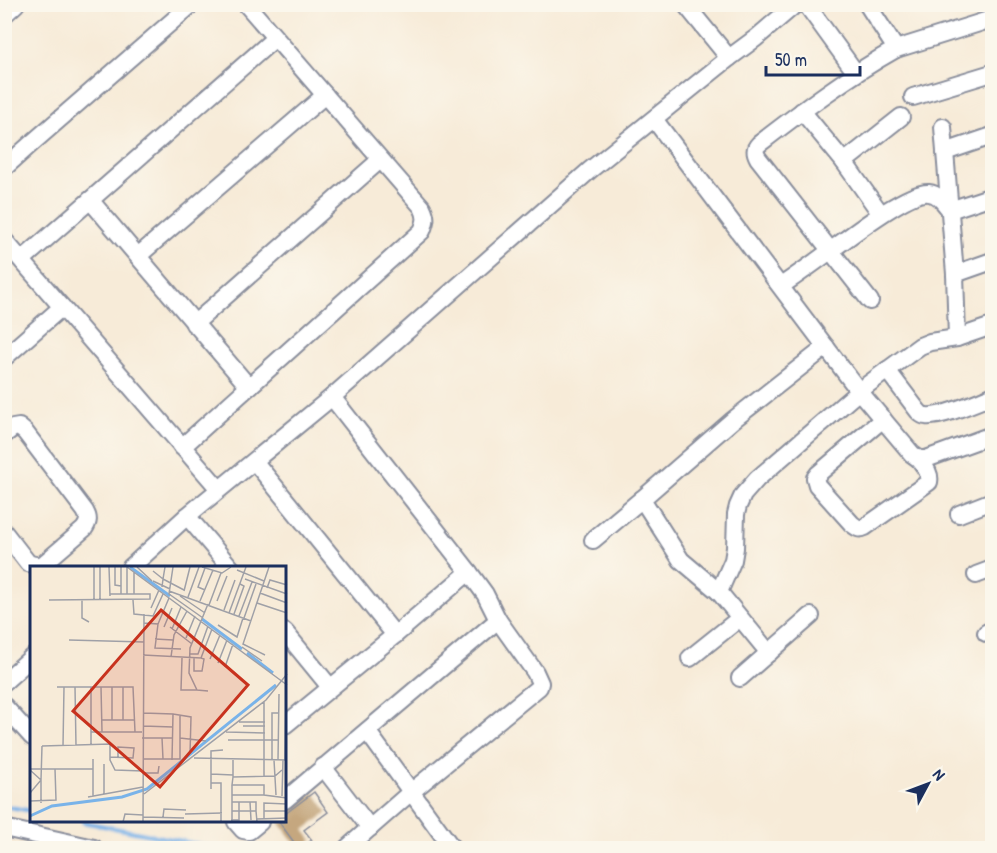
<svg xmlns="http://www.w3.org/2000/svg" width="997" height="853" viewBox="0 0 997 853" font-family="'Patrick Hand',sans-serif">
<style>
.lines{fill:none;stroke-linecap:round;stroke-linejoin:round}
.stream{stroke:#79b3e9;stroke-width:4}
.building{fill:#c5a77f}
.minor-casing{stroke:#898d9b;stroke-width:20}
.minor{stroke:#fff;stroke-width:16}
.inset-river{fill:none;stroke:#79b3e9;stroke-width:3}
.inset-road{fill:none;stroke:#9fa0a7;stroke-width:1.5}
.view{fill:#c8321e;fill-opacity:0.15;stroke:#c8321e;stroke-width:3}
.inset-edge{fill:none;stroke:#1b2f5e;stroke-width:3}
</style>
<rect width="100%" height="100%" fill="#fbf7ec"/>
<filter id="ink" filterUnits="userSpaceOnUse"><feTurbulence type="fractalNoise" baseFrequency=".0167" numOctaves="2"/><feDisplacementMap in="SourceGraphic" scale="12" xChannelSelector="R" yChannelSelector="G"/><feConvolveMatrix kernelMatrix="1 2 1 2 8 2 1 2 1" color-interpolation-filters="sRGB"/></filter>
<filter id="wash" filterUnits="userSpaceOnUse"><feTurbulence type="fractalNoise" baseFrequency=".008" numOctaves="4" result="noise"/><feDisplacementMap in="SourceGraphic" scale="24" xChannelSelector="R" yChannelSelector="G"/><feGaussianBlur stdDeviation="1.35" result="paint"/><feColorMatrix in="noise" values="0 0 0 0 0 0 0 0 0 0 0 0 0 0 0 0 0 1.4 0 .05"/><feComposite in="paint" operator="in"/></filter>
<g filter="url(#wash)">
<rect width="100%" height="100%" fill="#f7ebd8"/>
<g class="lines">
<g class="stream">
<path d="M4,806L32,811"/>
<path d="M83,822L218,848"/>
</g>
</g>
<g id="blocks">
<path class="building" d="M314,792L328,812L304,830L312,840L299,849L279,822H285V814Z"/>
</g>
</g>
<g filter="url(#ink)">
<use href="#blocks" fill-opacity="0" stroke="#898d9b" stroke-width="1.5"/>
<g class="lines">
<g class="minor-casing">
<g id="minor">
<path d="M685,4L729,58"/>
<path d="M806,4L856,73"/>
<path d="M867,4L896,49C848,76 803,110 759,144C754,149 755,152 758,158L870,301"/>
<path d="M4,15L16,4"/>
<path d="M896,49L992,19"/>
<path d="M913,97L992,73"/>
<path d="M802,111L844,162L881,214"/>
<path d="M654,119L859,391L912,454L919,459H926L992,435"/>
<path d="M943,127L955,274L957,338"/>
<path d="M945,152L992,136"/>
<path d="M844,162L901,117"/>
<path d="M4,168L32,143L192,4"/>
<path d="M90,200L249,387"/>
<path d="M4,240L219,489"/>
<path d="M138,256L325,95"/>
<path d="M22,260L275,38"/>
<path d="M955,274L992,261"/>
<path d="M781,286C797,275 814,263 830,251C848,238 909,190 929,193C939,194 944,203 950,210L992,196"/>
<path d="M194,324L380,160"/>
<path d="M4,358L62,307"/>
<path d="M887,370L918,411C921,414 922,416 926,416C941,418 978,401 992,396"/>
<path d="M883,419L818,474L815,478L817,485L852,524C857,528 859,530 865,527L929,482C931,473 924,466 919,459"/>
<path d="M4,435L13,428L19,427L25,432L85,511C89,518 89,522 84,529L42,565C36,566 33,565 28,563L4,532"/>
<path d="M182,447L422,231C426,221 427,217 422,207L246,4"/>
<path d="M255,462L395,635"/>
<path d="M959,514L992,501"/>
<path d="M187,516L231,568"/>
<path d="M593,540L642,499"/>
<path d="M130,568L187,516L332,397L590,170L729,58L756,38L796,4"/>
<path d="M976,575L992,569"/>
<path d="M719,592L681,560L642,499L733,420L826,347"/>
<path d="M285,632L330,687"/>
<path d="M986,633L992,630"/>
<path d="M769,653L719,592L733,560L735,548L736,514L738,506L743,495L757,479L859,391L920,346L930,342L957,338L992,326"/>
<path d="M690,658L740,618"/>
<path d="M740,678L811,616"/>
<path d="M4,682L32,657"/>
<path d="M4,706L32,737"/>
<path d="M285,725L395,635L469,572L332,397"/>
<path d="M367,731L452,848"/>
<path d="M323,767L370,828"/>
<path d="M285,800L498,620"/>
<path d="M236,822L243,830L249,831L260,822"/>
<path d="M4,828L94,848"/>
<path d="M347,848L411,792L539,687L540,683L535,672L498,620L485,594L469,572"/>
</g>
</g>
<use href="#minor" class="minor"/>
</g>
</g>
<g transform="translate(30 566)">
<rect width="256" height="256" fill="#f7ebd8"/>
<path class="inset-river" d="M100,1L140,30M172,53L212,83M217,87L243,107M0,250L22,240L92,231L117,223L246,119"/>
<path class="inset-road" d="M64,1V34M79,1L80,30M85,1V19L91,20M97,1L257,119M107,1L122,15M135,1L133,13L154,24M143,1L139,28L173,52M172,1L192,7L201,1M207,4L234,15M123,5L133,13L132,21M104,6V28M215,13L257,28M123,15L140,23M237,22L240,14L257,19M175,24L168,21L175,2M139,25L221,55M154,25L160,1M230,27L257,37M91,28V1M97,28V1M150,30L175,47M158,31L169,1M19,34L120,33V28H80M52,34V52L59,56M70,34V1M103,34L104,48L123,50L133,28M170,35L183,4M187,35L197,10M227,37L257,47M179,39L191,7M121,42L129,24M194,44L205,14M199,47L216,1M204,48L214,20L210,18M209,50L222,16M214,52L226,18M114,57L128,58L125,82L151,83M128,58L139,32M188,59L207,71L213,52M134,61L142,42M140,61L162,78M142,63L151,41M156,72L165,50M125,73L143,74M39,74L114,76M212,81L232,95M159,88H168L178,60M113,89L171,92L182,63M235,89L213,78L239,1M141,91L144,69L157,45M152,92L151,124H167M164,92V105H172L174,93L171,92M180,93L190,69M188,97L197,74M195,101L203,78M27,121H103L105,166M45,121L46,180M61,121V178M71,121L72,166M93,121V154M178,125L167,124L159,107L160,82L178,38M113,147L143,148L142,194M143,148L161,151L160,188M72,154H105M82,154V121M209,156H235M113,160L143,161M213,160H235M61,166H112M196,166L235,167M112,172H142M132,172L133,193M150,172L176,175M198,174H248M12,180L80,178V194L85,204L113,205M33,180L34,121M80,191L103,192L104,182L88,181V191M164,192L257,194M63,193V231M113,193H150V149M203,194V211L245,210L252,204M242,194V147H248M244,194L246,229M248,194L249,128M255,194L256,132M74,198V229M0,203H63M0,204L11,214V237M113,207H128L129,200M181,208L203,209M234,210V136M203,211L202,219H234V229L257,232M181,217H191V256M181,223V185L193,184M0,227L11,214L12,180M114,228L236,134L257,108M202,229H234M252,230L253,194M58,231L113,221M0,235L26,234L25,203M202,236H226V245M220,236L221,254M202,245H226L227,256M234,245H257M155,248L192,247M113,251L154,252M133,251L134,243L156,244M234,252V237L257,238M227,253L257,252M201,254H209V236M93,256L95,248L113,249M113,256L114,48M202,256V219"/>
<path class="view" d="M131,44L218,119L130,221L43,145Z"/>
<rect width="256" height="256" class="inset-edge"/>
</g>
<rect width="997" height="853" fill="none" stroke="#fbf7ec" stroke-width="24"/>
<g transform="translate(928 784) rotate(49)" stroke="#fbf7ec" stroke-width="4.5" paint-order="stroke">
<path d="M0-4.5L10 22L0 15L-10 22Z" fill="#1b2f5e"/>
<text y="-9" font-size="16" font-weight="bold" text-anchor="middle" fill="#1b2f5e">N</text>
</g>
<path d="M766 66v9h94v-9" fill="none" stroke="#1b2f5e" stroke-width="3"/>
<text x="775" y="66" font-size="18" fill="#1b2f5e" stroke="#fbf7ec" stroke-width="4.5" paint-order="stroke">50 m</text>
</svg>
